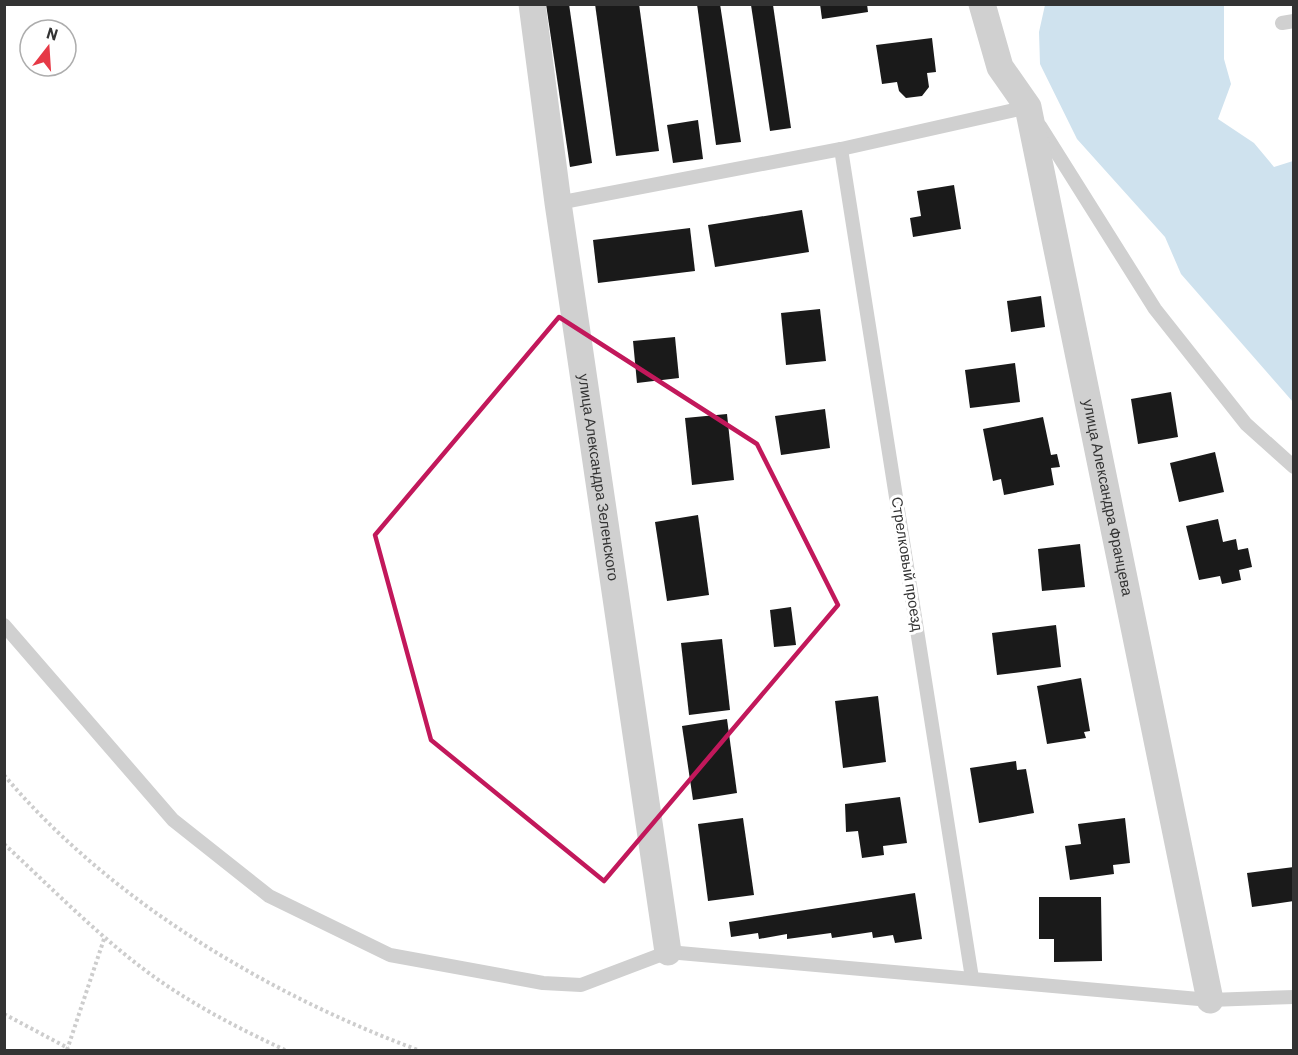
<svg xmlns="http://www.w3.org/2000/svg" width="1298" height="1055" viewBox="0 0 1298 1055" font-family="Barlow,sans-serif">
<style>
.water{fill:#cfe2ee}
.building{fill:#1a1a1a}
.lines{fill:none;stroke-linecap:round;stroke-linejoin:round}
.path{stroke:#cdcdcd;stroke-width:4;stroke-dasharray:3 3;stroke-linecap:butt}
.lane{stroke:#d0d0d0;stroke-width:14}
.street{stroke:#d0d0d0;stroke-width:27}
.marked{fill:none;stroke:#c2185b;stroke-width:4.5;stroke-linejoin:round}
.labels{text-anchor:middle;stroke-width:6;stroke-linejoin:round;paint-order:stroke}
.street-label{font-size:15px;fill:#333;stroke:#fff}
</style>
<rect width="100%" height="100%" fill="#fff"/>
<path class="water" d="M1045,5H1224V59L1231,84L1218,119L1254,143L1274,167L1293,161V402L1181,274L1165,237L1077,139L1040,64L1039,32Z"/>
<g class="building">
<path d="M546,4H569L592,163L570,167Z"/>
<path d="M595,4H639L659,151L616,156Z"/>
<path d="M697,4H720L741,142L716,145Z"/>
<path d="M820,4H867L868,12L822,19Z"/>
<path d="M751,5H773L791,128L770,131Z"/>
<path d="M932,38L936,72L927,73L929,87L922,96L906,98L899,91L897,82L882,84L876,45Z"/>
<path d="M698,120L703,159L673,163L667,125Z"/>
<path d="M954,185L961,229L913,237L910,218L921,216L917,191Z"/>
<path d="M802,210L809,252L715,267L708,225Z"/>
<path d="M690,228L695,271L598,283L593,240Z"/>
<path d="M1041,296L1045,327L1011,332L1007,301Z"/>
<path d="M820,309L826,361L786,365L781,313Z"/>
<path d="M675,337L679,378L637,383L633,341Z"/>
<path d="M1015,363L1020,402L970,408L965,370Z"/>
<path d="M1171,392L1178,437L1138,444L1131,399Z"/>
<path d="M825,409L830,448L781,455L775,416Z"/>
<path d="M727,414L734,480L692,485L685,418Z"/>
<path d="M1043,417L1051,455L1057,454L1060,467L1051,468L1054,485L1004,495L1001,479L993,481L983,429Z"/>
<path d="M1215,452L1224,492L1179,502L1170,463Z"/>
<path d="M698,515L709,595L667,601L655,522Z"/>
<path d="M1218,519L1223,542L1236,539L1238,550L1248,548L1252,567L1239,570L1241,580L1222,584L1220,576L1199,580L1186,526Z"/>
<path d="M1080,544L1085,587L1042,591L1038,549Z"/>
<path d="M791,607L796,645L774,647L770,610Z"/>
<path d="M1056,625L1061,667L997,675L992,633Z"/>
<path d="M722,639L730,710L689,715L681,643Z"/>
<path d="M1081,678L1090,731L1084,732L1086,738L1047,744L1037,686Z"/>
<path d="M878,696L886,762L843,768L835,701Z"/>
<path d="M727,719L737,793L693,800L682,726Z"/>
<path d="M1016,761L1017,770L1026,769L1034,813L979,823L970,768Z"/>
<path d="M900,797L907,843L883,846L884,855L862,858L858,831L846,832L845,804Z"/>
<path d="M743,818L754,895L708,901L698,824Z"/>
<path d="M1125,818L1130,863L1113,865L1114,874L1070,880L1065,846L1081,844L1078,824Z"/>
<path d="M1294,867V901L1252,907L1247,873Z"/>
<path d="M915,893L922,939L895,943L893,935L873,938L872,932L832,938L831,933L787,939V934L759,939L758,933L731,937L729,922Z"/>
<path d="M1039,897H1101L1102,961L1054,962V939H1039Z"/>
</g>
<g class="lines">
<g class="path">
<path d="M4,775C109,900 267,994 418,1050"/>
<path d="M4,844C54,890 104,942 160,981C199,1008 242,1030 285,1050"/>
<path d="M4,1014L68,1048"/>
<path d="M67,1050L105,936"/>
</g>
<g class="lane">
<path d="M1282,23L1294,21"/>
<path d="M1040,126L1155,309L1246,424L1294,467"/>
<path d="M841,149L972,978"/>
<path d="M558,203L841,149L1028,107L1030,110"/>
<path d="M4,625L173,820L269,896L390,955L543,983L581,985L668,952L1210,1000L1294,997"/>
</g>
<g class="street">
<path id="s1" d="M532,4L558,203L668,952"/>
<path id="s2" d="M982,4L1000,67L1028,107L1210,1000"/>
</g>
</g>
<path class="marked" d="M559,317L757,444L838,605L604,881L431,740L375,535Z"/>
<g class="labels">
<g class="street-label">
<text dy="5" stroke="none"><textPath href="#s1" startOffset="478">улица Александра Зеленского</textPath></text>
<text dy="5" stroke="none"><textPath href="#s2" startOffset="513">улица Александра Францева</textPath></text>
<text transform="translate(907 564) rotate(81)" y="5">Стрелковый проезд</text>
</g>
</g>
<rect width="1298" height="1055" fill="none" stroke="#333333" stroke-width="12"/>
<g transform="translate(48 48) rotate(17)"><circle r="28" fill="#ffffff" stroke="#adadad" stroke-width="1.5"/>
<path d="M0-4.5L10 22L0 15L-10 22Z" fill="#e63946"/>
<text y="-9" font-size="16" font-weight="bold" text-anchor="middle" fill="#333333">N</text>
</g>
</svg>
